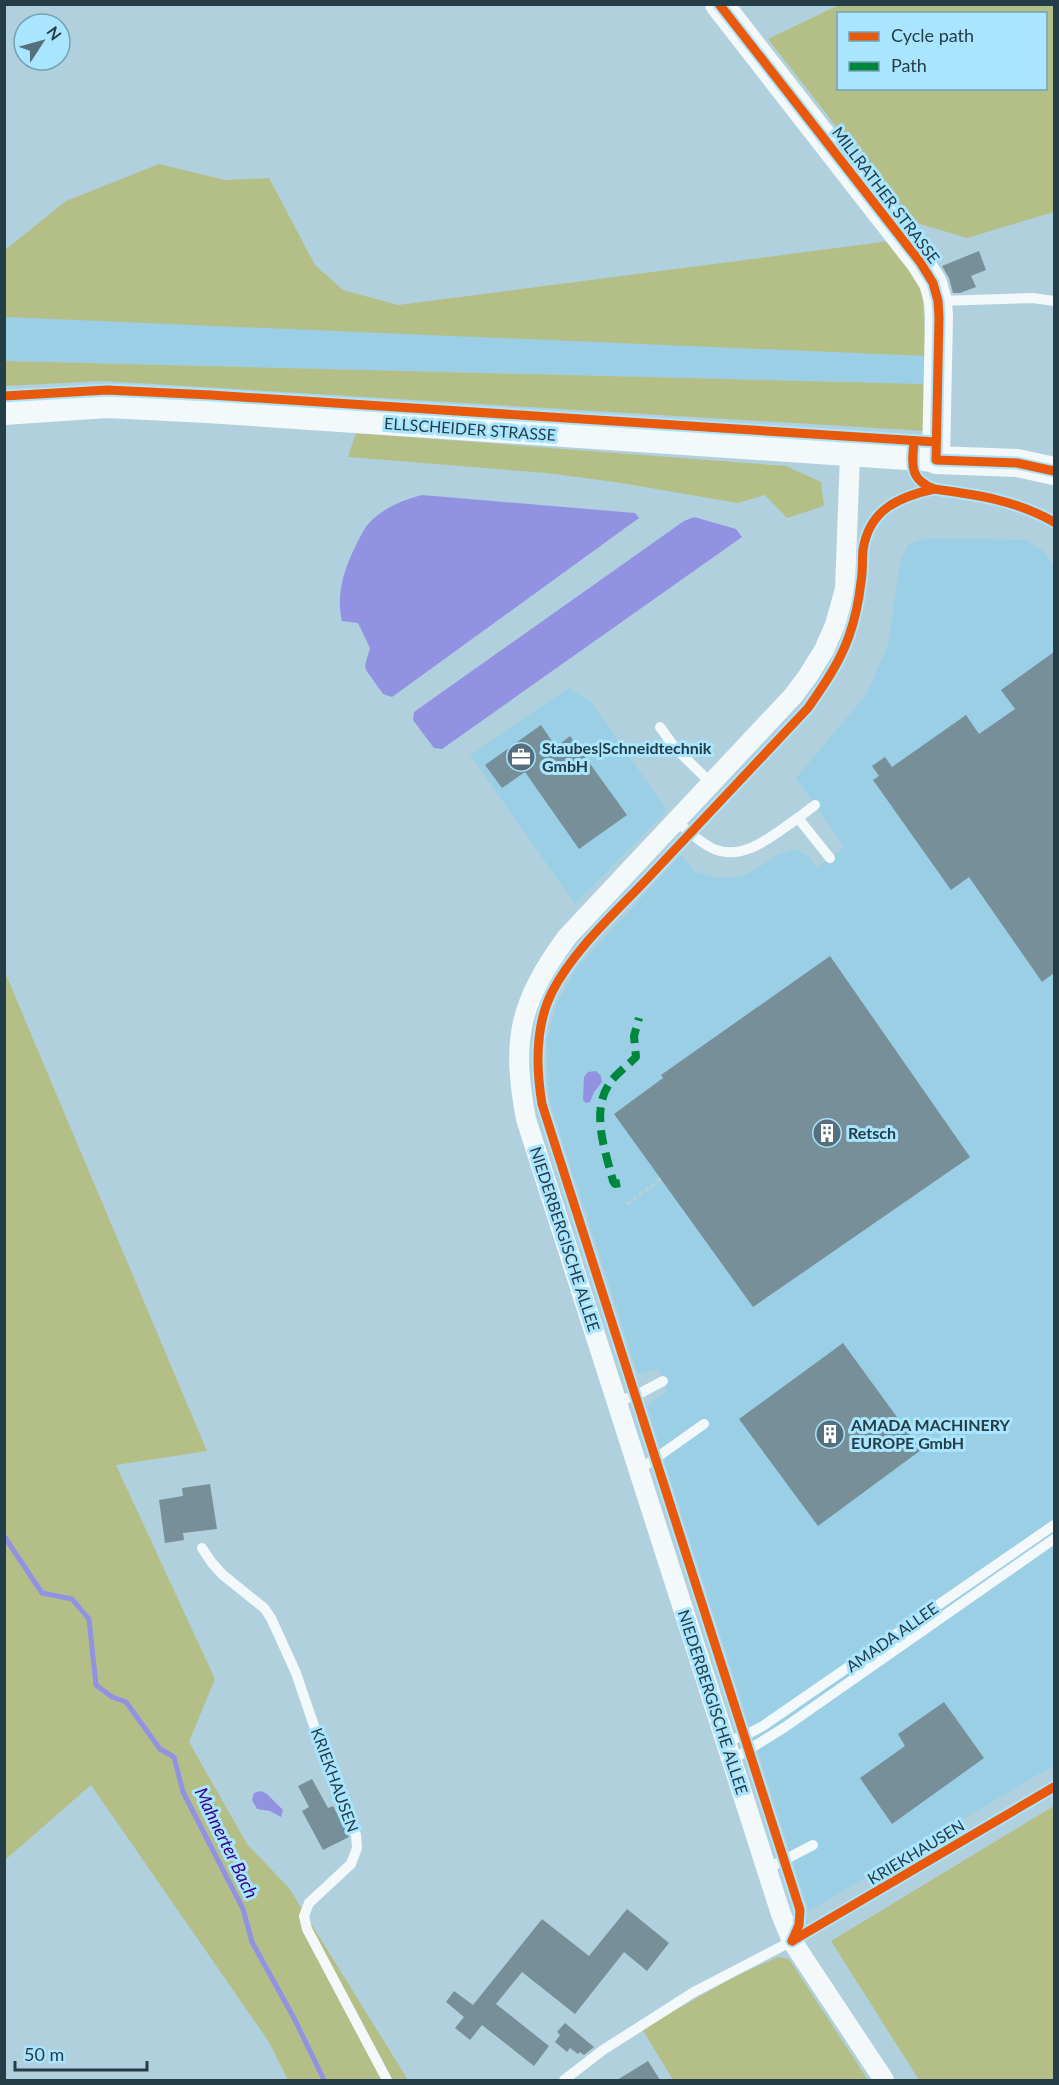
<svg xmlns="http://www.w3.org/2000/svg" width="1059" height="2085" viewBox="0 0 1059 2085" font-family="Lato,sans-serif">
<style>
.built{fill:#9bcfe5}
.green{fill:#b4bf88;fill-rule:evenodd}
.water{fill:#9292e3}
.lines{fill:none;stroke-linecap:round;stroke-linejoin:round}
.stream{stroke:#9292e3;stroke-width:5}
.building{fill:#778f99}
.path{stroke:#c4cdd1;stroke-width:3;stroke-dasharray:4.5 3;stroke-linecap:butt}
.service{stroke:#f3f8fa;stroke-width:10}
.minor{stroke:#f3f8fa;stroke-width:20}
.tertiary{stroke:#f3f8fa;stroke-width:24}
.secondary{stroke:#f3f8fa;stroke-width:28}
.quiet{stroke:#00873e;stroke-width:8;stroke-dasharray:15 8;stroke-linecap:butt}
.cycleway-casing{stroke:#a9e5fe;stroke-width:13}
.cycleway{stroke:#e8590c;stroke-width:9}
.labels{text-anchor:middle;stroke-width:6;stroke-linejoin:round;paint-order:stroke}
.street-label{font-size:16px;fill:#243d47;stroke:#a9e5fe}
.poi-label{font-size:16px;font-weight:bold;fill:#243d47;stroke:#a9e5fe;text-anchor:start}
.water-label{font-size:18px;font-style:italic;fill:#37008f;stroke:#a9e5fe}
</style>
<rect width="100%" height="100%" fill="#b0d0dd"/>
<g class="built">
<path d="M5,317L239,326L926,356L924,384L5,361Z"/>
<path d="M928,538L1026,540L1044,552L1054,566V1765L809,1911L647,1406L667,1391L659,1369L638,1374L552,1108L548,1088L547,1038L558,1001L579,965L681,855L695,872L719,878L740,877L755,870L777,855L795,849L808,856L817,868L844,847L796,778L866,695L888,645L901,558L909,544Z"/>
<path d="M569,688L591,702L667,810L575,904L470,755Z"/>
</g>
<g class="green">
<path d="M839,5H1054V212L967,238L910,221L768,39ZM838,14H1046V88H838Z"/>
<path d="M159,164L225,180L269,178L315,265L343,290L398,305L890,241L922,284L926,356L5,317V250L66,201Z"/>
<path d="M5,361L924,384L925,431L103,381L5,386Z"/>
<path d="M356,433L786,466L821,482L824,506L787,518L765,495L738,503L615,482L546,473L348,457Z"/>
<path d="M4,970L207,1451L116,1465L215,1679L189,1742L247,1844L289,1888L408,2080H288L269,2042L91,1785L5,1860Z"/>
<path d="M1054,1806V2080H919L831,1941Z"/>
<path d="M778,1957L789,1959L868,2080H673L642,2029L734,1977Z"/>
</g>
<g class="water">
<path d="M422,495L635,513L639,518L392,697L383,694L366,670L365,665L370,648L358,623L342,621C335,593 346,564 359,539C362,534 365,527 369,523C383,508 403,500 422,495Z"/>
<path d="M694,517L736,529L742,537L442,749L434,748L413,720L414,712L684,521Z"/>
<path d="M596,1071L601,1076L602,1082L594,1092L590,1102L586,1103L583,1100L584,1077L588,1072Z"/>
<path d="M261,1791L267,1794L283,1810L281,1817L270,1811L257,1809L252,1800L254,1793Z"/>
</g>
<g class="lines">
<path class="stream" d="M4,1536L42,1593L72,1599L89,1619L96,1685L112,1697L126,1702L160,1749L174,1757L183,1792L243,1909L252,1942L294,2018L324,2080"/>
</g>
<g class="building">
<path d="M979,251L986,270L971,276L976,287L960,293H953L949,278L942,266Z"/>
<path d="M1054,652V973L1042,982L969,877L951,890L873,780L879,776L872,766L885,757L892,767L966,715L979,734L1015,709L1001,690Z"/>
<path d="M541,725L556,747L570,736L627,815L579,849L525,772L502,788L485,765Z"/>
<path d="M830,956L970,1157L753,1307L614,1114L663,1078L661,1075Z"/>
<path d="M843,1343L921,1450L818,1526L739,1419Z"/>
<path d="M210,1484L217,1529L183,1533L184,1540L165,1543L159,1500L183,1496L182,1488Z"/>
<path d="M944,1702L984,1758L892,1824L860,1778L905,1746L898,1734Z"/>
<path d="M312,1779L328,1808L333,1806L349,1837L323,1850L302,1811L309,1807L298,1786Z"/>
<path d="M627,1909L669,1943L647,1971L624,1952L575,2014L522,1972L496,2004L549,2046L534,2066L482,2025L470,2040L455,2028L464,2017L446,2002L454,1991L473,2005L542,1919L589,1956Z"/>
<path d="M565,2023L594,2047L584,2055L580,2052L578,2054L570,2048L567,2052L555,2042L560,2035L557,2032Z"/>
<path d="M648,2061L660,2080H617Z"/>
</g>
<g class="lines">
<path class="path" d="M627,1204L661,1179"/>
<g class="service">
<path d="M938,301L1033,298L1054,301"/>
<path d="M660,727L675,748L711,783"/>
<path d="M798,818L815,805"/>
<path d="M676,821C687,830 700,843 714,849C745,862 774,834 798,818L830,858"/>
<path d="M617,1401L635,1396L663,1381"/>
<path d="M639,1470L704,1424"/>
<path d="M202,1548L212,1563L223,1575L264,1608L271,1618L296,1673L337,1793L356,1835L357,1848L351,1864L309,1903L304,1916L307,1929L387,2080"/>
<path d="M725,1741L744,1736L763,1726L1054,1525"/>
<path d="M732,1760L785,1727L1054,1539"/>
<path d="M767,1869L813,1845"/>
<path d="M564,2080L603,2050L694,1992L792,1941"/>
</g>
<path class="minor" d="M850,455L845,589L835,625L824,650L808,676L793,696L567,937C519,1003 511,1039 526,1119L781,1914L792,1941L884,2080"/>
<path class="tertiary" d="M4,413L107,406L207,411L936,460"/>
<path class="secondary" d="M719,4L920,262L933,283L938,301L939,317L936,460L1017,463L1054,471"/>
<path class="quiet" d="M620,1183L615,1184L613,1181C605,1149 589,1109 612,1080C619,1072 628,1065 636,1057L634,1036L639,1018"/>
<g class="cycleway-casing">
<g id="cycleway">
<path d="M719,4L920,262L933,283L938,301L939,317L936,460L1017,463L1054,471"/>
<path d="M4,396L107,390L211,395L936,442"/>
<path d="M914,441C912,465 909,479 934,489C978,495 1015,500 1054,522"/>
<path d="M792,1941L799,1925L800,1910L542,1104C536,1068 535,1026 552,992C575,948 615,913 649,877C702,821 755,764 808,708C824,685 840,662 849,636C855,619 859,600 861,582C863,572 862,561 863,550C869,510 898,497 934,489"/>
<path d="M792,1941L1054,1787"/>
</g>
</g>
<use href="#cycleway" class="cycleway"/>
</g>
<defs>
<g id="office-disc" transform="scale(1.5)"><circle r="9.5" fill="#55707c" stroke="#a9e5fe"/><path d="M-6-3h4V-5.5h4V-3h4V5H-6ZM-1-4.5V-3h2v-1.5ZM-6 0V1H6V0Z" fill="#fff"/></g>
<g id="building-disc" transform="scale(1.5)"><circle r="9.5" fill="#55707c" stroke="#a9e5fe"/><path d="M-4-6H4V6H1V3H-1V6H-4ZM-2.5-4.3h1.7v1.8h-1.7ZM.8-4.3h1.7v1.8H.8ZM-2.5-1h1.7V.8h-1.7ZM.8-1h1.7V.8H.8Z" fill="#fff"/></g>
</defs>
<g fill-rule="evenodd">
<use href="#office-disc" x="521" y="757"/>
<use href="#building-disc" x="827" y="1133"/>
<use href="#building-disc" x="830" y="1434"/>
</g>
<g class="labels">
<g class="street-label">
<text transform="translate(886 195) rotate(53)" y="6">MILLRATHER STRASSE</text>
<text transform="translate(470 429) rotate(4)" y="6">ELLSCHEIDER STRASSE</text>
<text transform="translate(565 1239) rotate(72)" y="6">NIEDERBERGISCHE ALLEE</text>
<text transform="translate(892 1637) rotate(-35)" y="6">AMADA ALLEE</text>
<text transform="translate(713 1702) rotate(72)" y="6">NIEDERBERGISCHE ALLEE</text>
<text transform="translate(335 1780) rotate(70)" y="6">KRIEKHAUSEN</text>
<text transform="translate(916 1852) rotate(-31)" y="6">KRIEKHAUSEN</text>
</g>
<g class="poi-label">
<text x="542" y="754">Staubes|Schneidtechnik<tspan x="542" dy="18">GmbH</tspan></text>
<text x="848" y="1139">Retsch</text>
<text x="851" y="1431">AMADA MACHINERY<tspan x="851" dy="18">EUROPE GmbH</tspan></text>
</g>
<g class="water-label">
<text transform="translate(226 1843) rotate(64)" y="6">Mahnerter Bach</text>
</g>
</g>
<rect width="1059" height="2085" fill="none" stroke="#243d47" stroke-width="12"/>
<rect x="837" y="12" width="210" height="78" fill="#a9e5fe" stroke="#74a2b5" stroke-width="1.5"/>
<rect x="849" y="32" width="30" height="9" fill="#e8590c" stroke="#74a2b5" stroke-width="1.5"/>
<text x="891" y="42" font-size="18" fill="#243d47">Cycle path</text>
<rect x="849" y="62" width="30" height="9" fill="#00873e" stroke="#74a2b5" stroke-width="1.5"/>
<text x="891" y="72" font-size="18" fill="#243d47">Path</text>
<g transform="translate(42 42) rotate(54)"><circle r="28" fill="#a9e5fe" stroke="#74a2b5" stroke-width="1.5"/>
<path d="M0-4.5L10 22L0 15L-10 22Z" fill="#55707c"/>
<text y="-9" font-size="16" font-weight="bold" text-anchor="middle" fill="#243d47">N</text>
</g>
<path d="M15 2061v9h132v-9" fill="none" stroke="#243d47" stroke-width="3"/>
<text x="24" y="2061" font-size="18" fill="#243d47" stroke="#a9e5fe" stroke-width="4.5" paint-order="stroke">50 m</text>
</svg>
